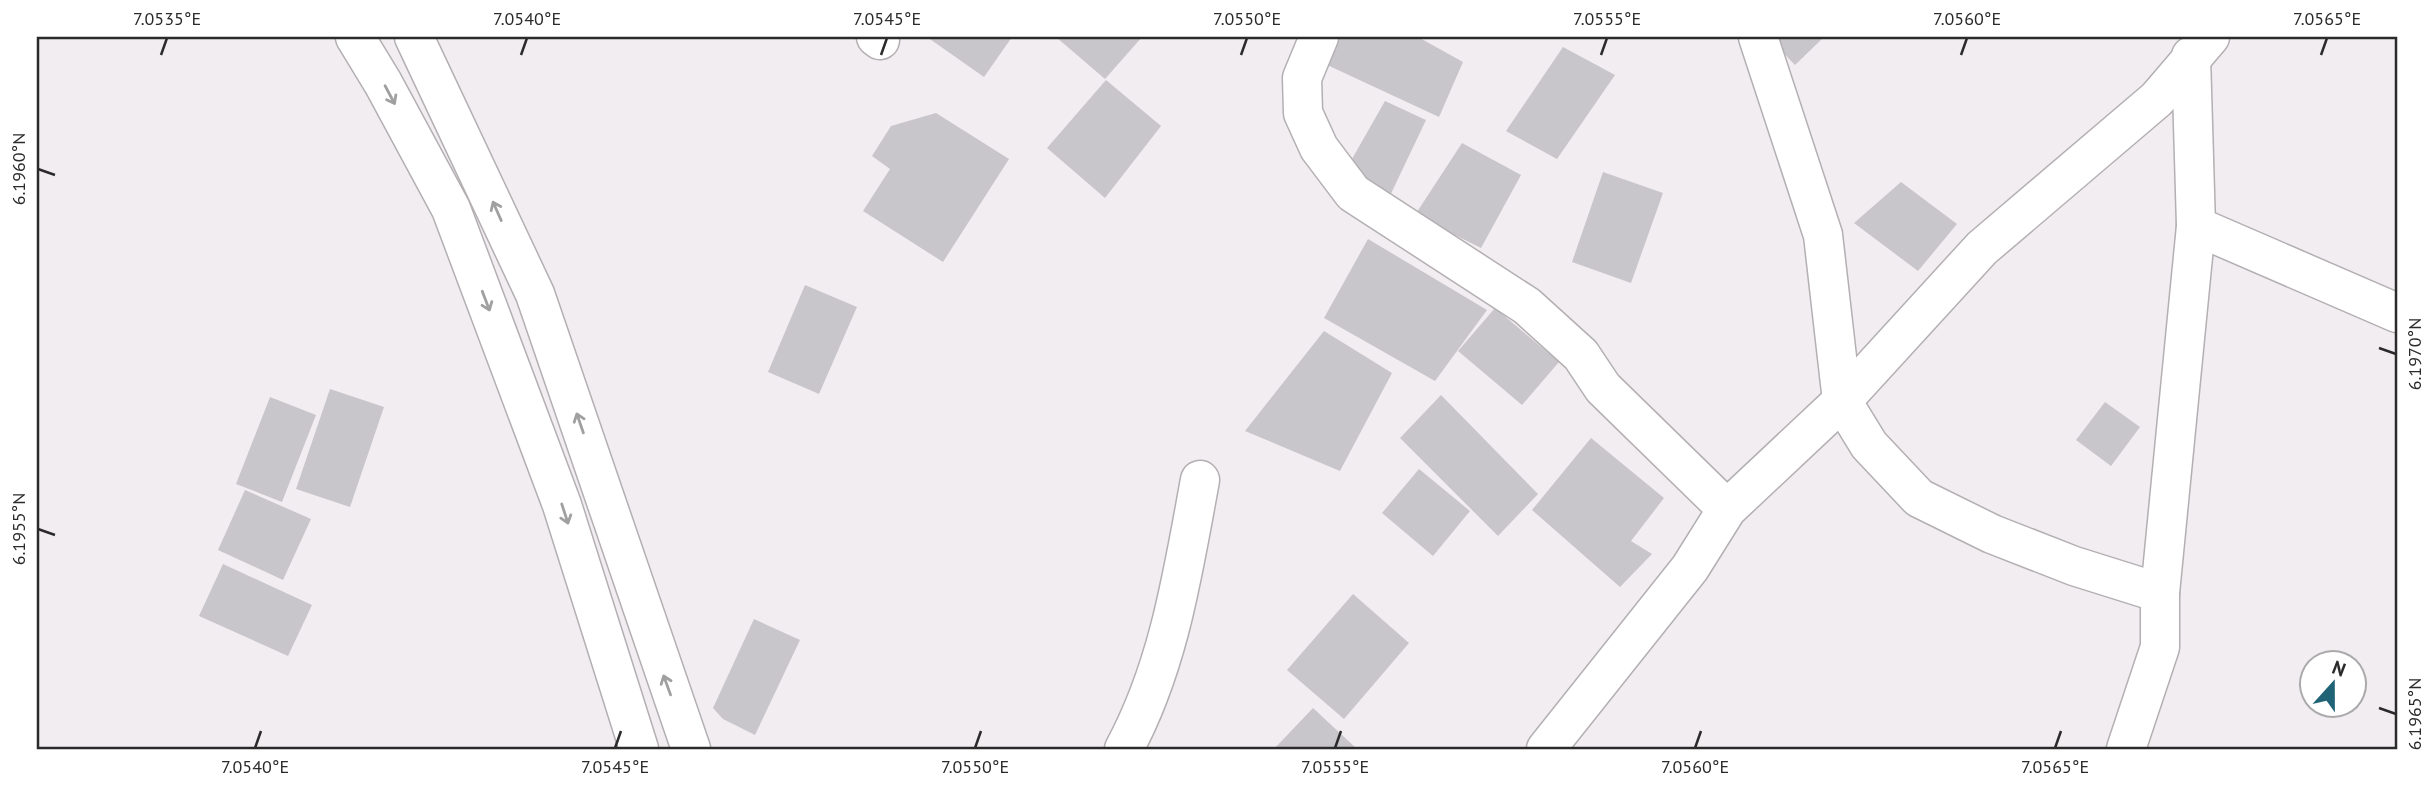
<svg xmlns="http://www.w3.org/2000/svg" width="2434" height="786" viewBox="0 0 2434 786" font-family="'PT Sans',sans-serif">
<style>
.building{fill:#c8c6ca}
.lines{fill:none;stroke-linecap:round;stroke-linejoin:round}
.minor-casing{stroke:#b3afb2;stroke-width:41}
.major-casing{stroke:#b3afb2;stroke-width:41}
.minor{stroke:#fff;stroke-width:38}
.major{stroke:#fff;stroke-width:38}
.oneway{stroke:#a0a0a0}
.ticks{fill:none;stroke:#2c2b2c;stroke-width:2.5}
.neatline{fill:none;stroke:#2c2b2c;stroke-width:2.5}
.ticks-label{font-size:18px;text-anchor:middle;fill:#2c2b2c}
</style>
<rect width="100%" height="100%" fill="#f2edf1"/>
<g class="building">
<path d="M927,37H1012L984,77Z"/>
<path d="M1056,37H1142L1105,79Z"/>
<path d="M1331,37H1418L1463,62L1439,117L1325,64Z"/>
<path d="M1768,37H1824L1795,65Z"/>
<path d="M1563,47L1615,75L1557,159L1506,131Z"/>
<path d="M1106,80L1161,126L1105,198L1047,148Z"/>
<path d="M1385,101L1426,120L1387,202L1348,166Z"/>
<path d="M936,113L1009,159L943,262L863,211L890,169L872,156L891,126Z"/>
<path d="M1462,143L1521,175L1481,248L1415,215Z"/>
<path d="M1603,172L1663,193L1631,283L1572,262Z"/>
<path d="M1901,182L1957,224L1918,271L1854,223Z"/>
<path d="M1368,239L1487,310L1435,381L1324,318Z"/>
<path d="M805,285L857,307L819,394L768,372Z"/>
<path d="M1495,308L1559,362L1522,405L1458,351Z"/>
<path d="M1324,331L1392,373L1340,471L1245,431Z"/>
<path d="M330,389L384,407L350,507L296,489Z"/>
<path d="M1441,395L1538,494L1498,536L1400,438Z"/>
<path d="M270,397L316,415L282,502L236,484Z"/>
<path d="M2105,402L2140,427L2111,466L2076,440Z"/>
<path d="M1591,438L1664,498L1631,541L1652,554L1620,587L1532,510Z"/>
<path d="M1419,469L1470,511L1433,556L1382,513Z"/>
<path d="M245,490L311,519L283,580L218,550Z"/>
<path d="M223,564L312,605L288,656L199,616Z"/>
<path d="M1353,594L1409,643L1344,719L1287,670Z"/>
<path d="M754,619L800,640L755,735L723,719L713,708Z"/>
<path d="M1313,708L1357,749H1274Z"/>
</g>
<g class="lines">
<g class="minor-casing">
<g id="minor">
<path d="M876,37L880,40"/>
<path d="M1319,37L1302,78L1303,113L1319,148L1353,193L1527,306L1581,355L1603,388L1727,509"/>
<path d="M1758,37L1823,235L1842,401L1869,445L1919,498L1992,534L2074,566L2160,593"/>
<path d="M2196,226L2397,313"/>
<path d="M1124,749C1169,666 1183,572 1200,480"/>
<path d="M1546,749L1690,568L1727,509L1842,401L1982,248L2157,99L2210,37"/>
<path d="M2126,749L2160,647V593L2196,226L2191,56"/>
</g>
</g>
<g class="major-casing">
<g id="major">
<path d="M355,37L383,83L451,209L562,505L639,749"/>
<path d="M414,37L535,294L691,749"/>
</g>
</g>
<use href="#minor" class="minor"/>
<use href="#major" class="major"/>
</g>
<defs><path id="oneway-shaft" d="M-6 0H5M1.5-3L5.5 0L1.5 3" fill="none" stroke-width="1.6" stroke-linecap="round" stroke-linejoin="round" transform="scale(1.75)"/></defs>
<g class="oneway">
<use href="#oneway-shaft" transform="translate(390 95) rotate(62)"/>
<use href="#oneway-shaft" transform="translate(497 211) rotate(-114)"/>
<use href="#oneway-shaft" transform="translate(486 301) rotate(69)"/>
<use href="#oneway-shaft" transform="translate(580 423) rotate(-109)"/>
<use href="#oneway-shaft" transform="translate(565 514) rotate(72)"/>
<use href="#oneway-shaft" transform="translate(667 685) rotate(-110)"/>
</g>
<path class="ticks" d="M161,55L167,38M521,55L527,38M881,55L887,38M1241,55L1247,38M1601,55L1607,38M1961,55L1967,38M2321,55L2327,38M38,169L55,175M2379,348L2396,354M38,529L55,535M2379,708L2396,714M255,748L261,731M615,748L621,731M975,748L981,731M1335,748L1341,731M1695,748L1701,731M2055,748L2061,731"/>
<rect width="2434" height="786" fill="none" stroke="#ffffff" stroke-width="77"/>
<g transform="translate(2333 684) rotate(21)"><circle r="33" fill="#ffffff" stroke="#abaaab" stroke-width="2"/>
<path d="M0-5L12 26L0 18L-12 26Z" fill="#206376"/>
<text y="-10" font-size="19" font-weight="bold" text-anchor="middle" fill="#2c2b2c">N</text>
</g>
<rect x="38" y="38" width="2358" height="710" class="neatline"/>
<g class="ticks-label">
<text x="167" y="25">7.0535°E</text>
<text x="527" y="25">7.0540°E</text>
<text x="887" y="25">7.0545°E</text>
<text x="1247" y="25">7.0550°E</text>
<text x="1607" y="25">7.0555°E</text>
<text x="1967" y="25">7.0560°E</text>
<text x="2327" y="25">7.0565°E</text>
<text transform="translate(19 169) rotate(-90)" y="6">6.1960°N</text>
<text transform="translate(2415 354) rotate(-90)" y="6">6.1970°N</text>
<text transform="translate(19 529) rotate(-90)" y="6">6.1955°N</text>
<text transform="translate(2415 714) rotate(-90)" y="6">6.1965°N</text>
<text x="255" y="773">7.0540°E</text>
<text x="615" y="773">7.0545°E</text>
<text x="975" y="773">7.0550°E</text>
<text x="1335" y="773">7.0555°E</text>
<text x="1695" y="773">7.0560°E</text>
<text x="2055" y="773">7.0565°E</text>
</g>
</svg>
